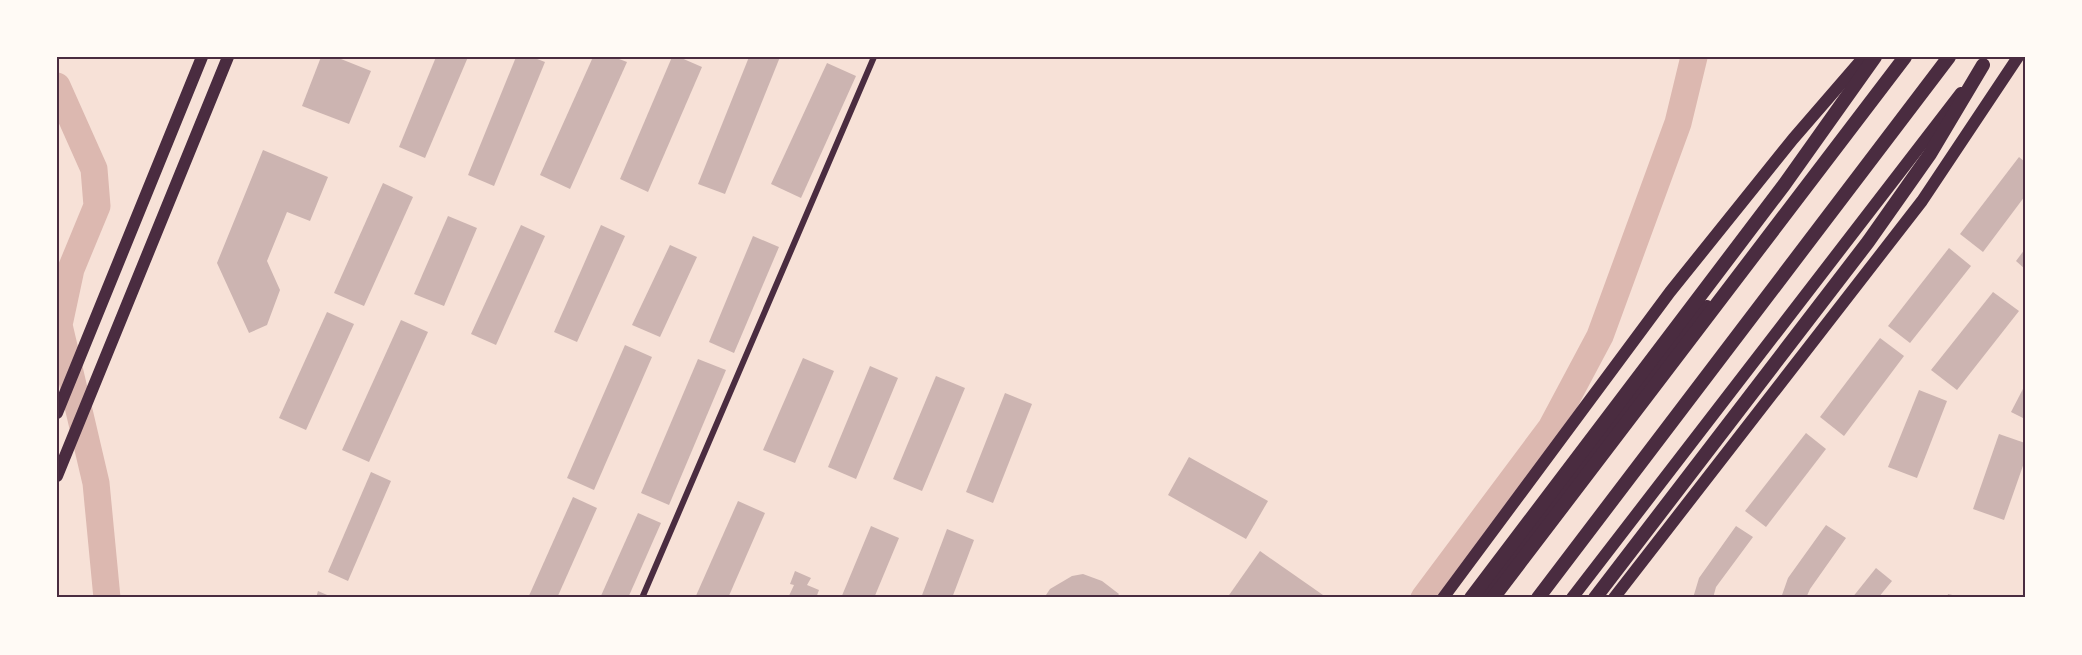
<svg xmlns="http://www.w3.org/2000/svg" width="2082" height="655" viewBox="0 0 2082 655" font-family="Karla,sans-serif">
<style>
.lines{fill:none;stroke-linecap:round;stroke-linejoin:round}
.river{stroke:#dcb8b0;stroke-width:27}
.building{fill:#ccb4b1}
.minor{stroke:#4a2c40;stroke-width:6}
.secondary{stroke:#4a2c40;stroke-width:12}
.primary{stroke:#4a2c40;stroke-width:12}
.trunk{stroke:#4a2c40;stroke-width:14}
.neatline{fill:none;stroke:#4a2c40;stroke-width:2}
</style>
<rect width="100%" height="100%" fill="#f7e1d7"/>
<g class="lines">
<g class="river">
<path d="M57,86L94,169L97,206L71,269L59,325L96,483L107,598"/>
<path d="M1424,598L1551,428L1600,336L1678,123L1694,57"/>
</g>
</g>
<g class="building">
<path d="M321,57H336L371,71L349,124L302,106Z"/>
<path d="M436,57H468L425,158L399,147Z"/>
<path d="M516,57H532L545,62L494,186L468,175Z"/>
<path d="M593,57H614L627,62L570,189L540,175Z"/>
<path d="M672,57H679L702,67L648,192L620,179Z"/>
<path d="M749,57H780L725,194L698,184Z"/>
<path d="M827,63L856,76L801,198L771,184Z"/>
<path d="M263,150L328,177L310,221L287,212L267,261L280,290L267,325L249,333L217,263Z"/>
<path d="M2019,157L2025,162V196L1983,252L1960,234Z"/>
<path d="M383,183L413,197L364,306L334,293Z"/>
<path d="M448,216L477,228L444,306L414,294Z"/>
<path d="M521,225L545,236L496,345L471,334Z"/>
<path d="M601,225L625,236L577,342L554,332Z"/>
<path d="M753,236L779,247L734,353L709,342Z"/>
<path d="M670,245L697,257L660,337L632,325Z"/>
<path d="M1949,248L1971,266L1910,343L1888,326Z"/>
<path d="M2025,249V269L2016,261Z"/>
<path d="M1993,292L2019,311L1957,390L1931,370Z"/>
<path d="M327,312L354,324L306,430L279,418Z"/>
<path d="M401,320L428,332L369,462L342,450Z"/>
<path d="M1880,338L1904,356L1844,436L1820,417Z"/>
<path d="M625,345L652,357L594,490L567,478Z"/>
<path d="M803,358L834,371L795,463L763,450Z"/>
<path d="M698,359L726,370L669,505L641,493Z"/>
<path d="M870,366L898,378L856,479L828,467Z"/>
<path d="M936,376L965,388L922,491L893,479Z"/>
<path d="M2025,385V419L2011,412Z"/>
<path d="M1919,390L1947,401L1917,478L1888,467Z"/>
<path d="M1005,393L1032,404L993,503L966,492Z"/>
<path d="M1806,433L1826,449L1766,527L1745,511Z"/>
<path d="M1999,434L2025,443V460L2004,520L1973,509Z"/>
<path d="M1189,457L1268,501L1246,539L1168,495Z"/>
<path d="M371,472L391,481L348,581L328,572Z"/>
<path d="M573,497L597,508L557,598H528Z"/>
<path d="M738,501L765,513L728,598H695Z"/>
<path d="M638,513L661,523L628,598H600Z"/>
<path d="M1826,525L1846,538L1810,589L1806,598H1781L1788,578Z"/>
<path d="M871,526L899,538L874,598H841Z"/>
<path d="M1736,526L1753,537L1716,587L1713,598H1693L1699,578Z"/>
<path d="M947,529L974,540L952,598H921Z"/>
<path d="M1260,551L1323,595L1321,598H1227Z"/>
<path d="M1876,568L1892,581L1878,598H1852Z"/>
<path d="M795,571L811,578L807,585L819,590L816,598H788L794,585L790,584Z"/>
<path d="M1083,574L1102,581L1119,594L1116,598H1044L1050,589L1072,576Z"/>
<path d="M318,591L334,598H316Z"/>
<path d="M1948,594L1961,597V598H1947Z"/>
</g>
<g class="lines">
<path class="minor" d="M642,598L874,57"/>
<g class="secondary">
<path d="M57,413L202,57"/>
<path d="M57,476L228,57"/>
</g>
<g class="primary">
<path d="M1443,598L1670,292L1793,139L1864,57"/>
<path d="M1484,598L1707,306"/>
<path d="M1572,598L1961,93"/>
<path d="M1614,598L1922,201L2018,57"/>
</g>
<g class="trunk">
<path d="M1471,598L1784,185L1875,57"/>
<path d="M1493,598L1905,57"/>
<path d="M1538,598L1949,57"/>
<path d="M1595,598L1868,242L1930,154L1983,65"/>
</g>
</g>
<rect width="2082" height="655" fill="none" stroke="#fffaf5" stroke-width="117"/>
<rect x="58" y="58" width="1966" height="538" class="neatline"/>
</svg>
